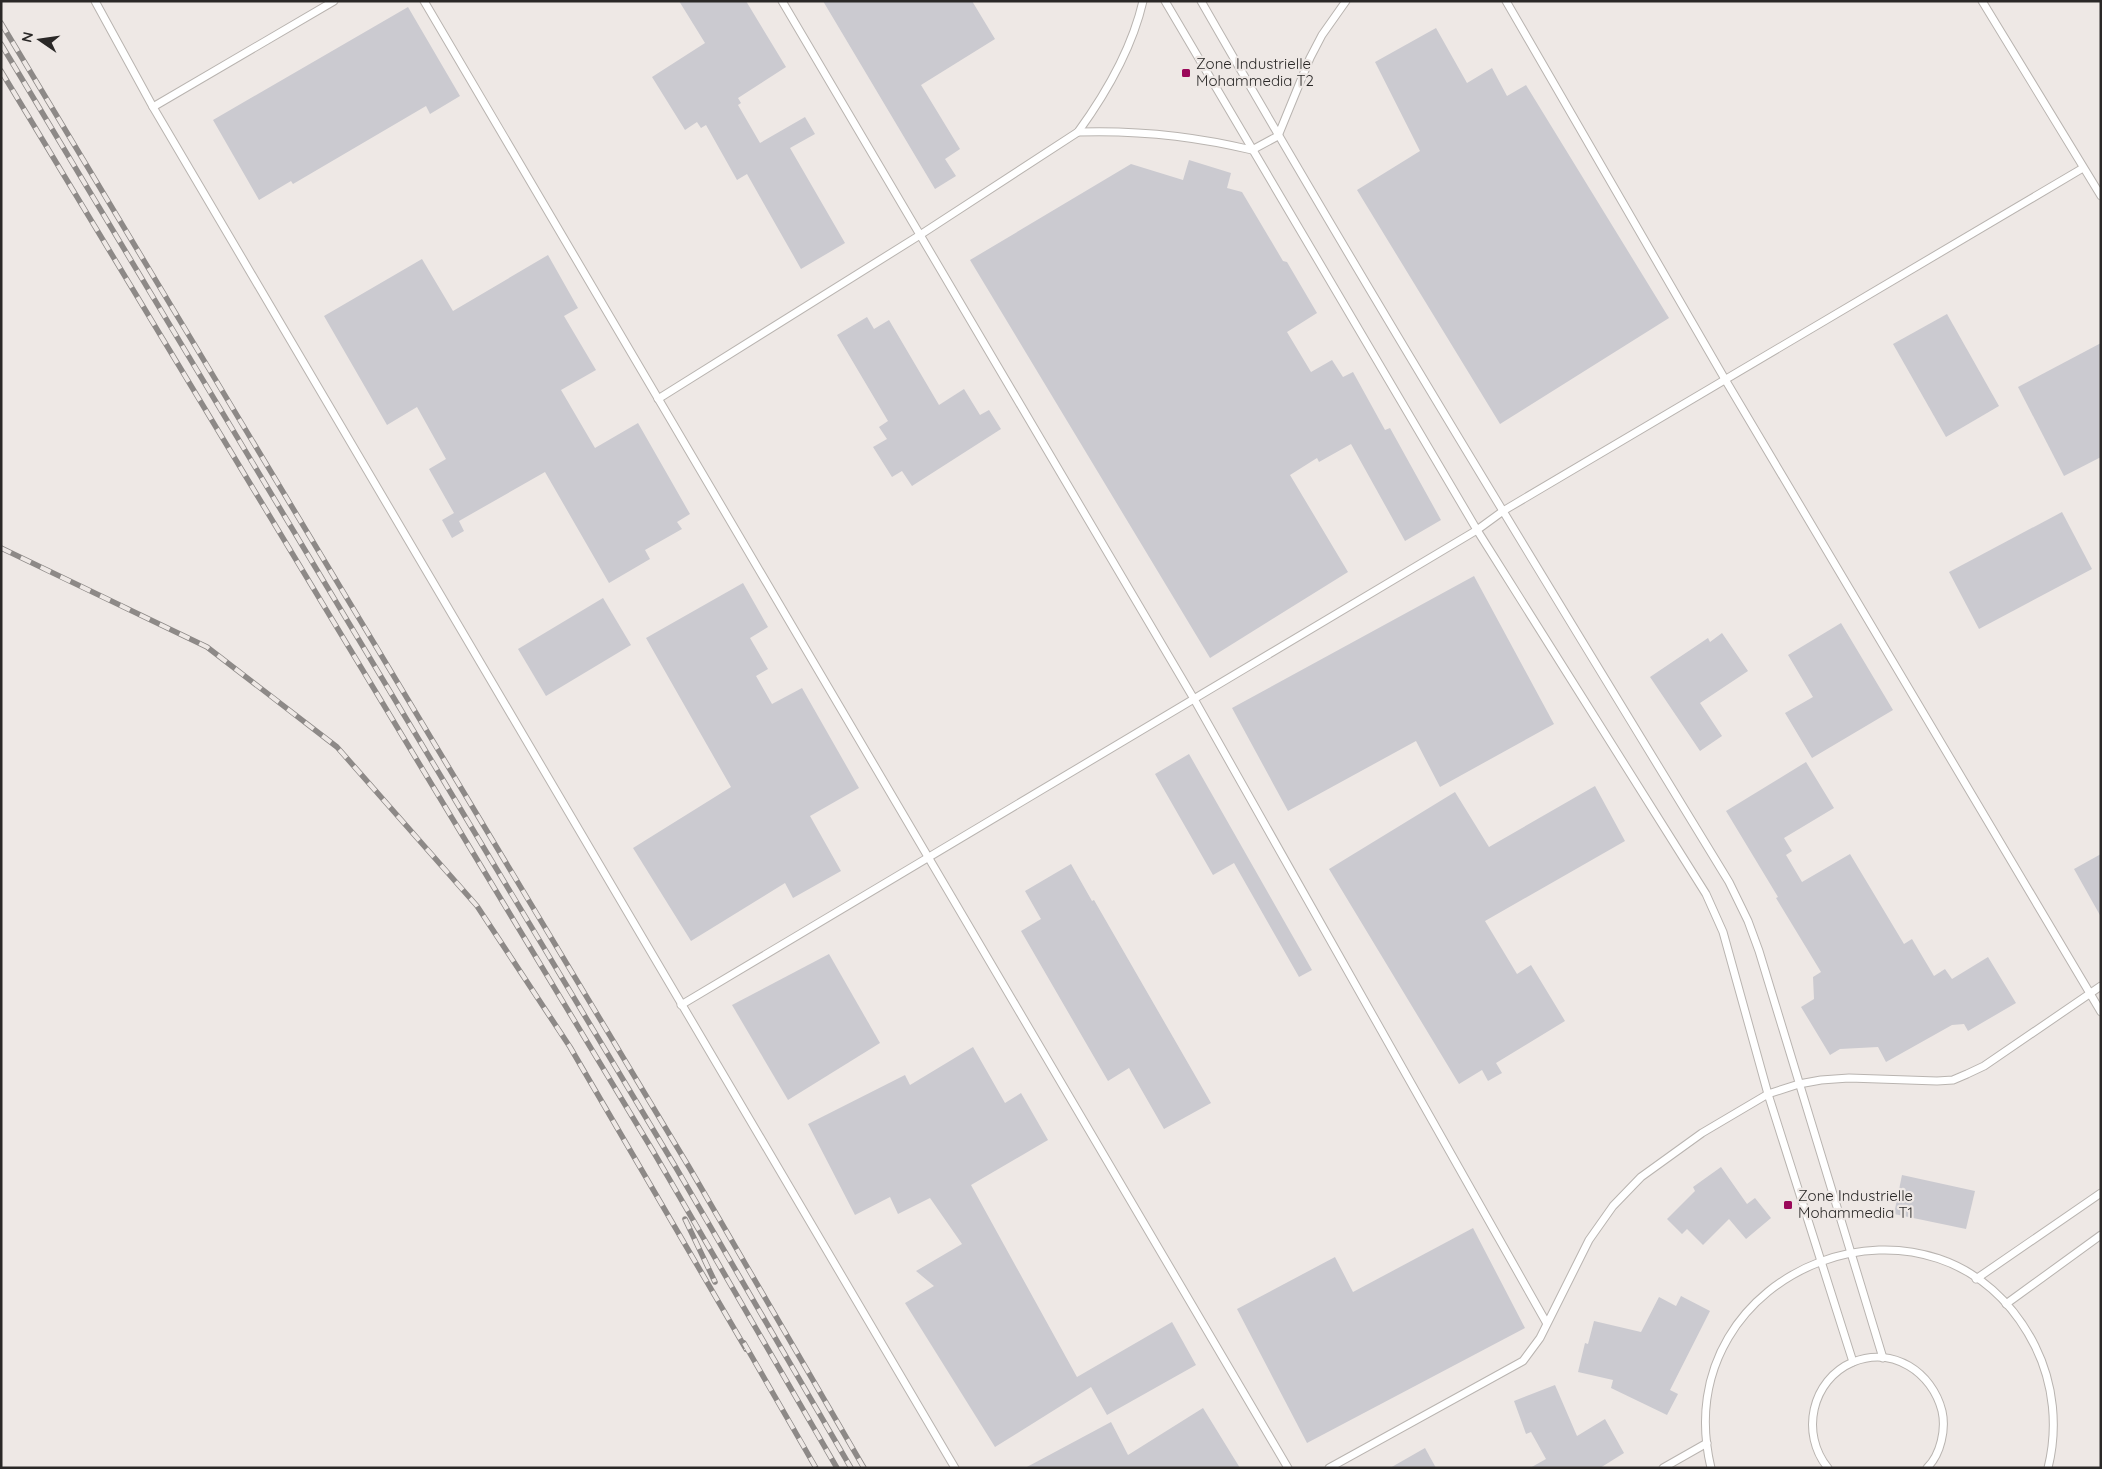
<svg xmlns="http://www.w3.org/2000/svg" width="2102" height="1469" viewBox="0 0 2102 1469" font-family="Quicksand,sans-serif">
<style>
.building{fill:#cbcad0}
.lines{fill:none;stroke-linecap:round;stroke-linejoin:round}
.service-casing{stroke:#b9b4b0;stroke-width:9}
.service{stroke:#fff;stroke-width:7}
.rail-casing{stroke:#8d8987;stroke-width:5.5}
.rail{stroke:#eee8e5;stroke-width:4;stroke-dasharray:11;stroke-linecap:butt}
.poi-dot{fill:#9a0859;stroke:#eee8e5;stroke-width:2}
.labels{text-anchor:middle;stroke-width:4.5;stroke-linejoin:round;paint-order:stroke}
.poi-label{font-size:15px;fill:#2a2827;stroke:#eee8e5;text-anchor:start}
</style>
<rect width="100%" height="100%" fill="#eee8e5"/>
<g class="building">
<path d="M679,1H746L786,67L738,98L741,103L738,105L760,143L805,117L815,134L790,148L845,243L801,269L747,174L737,180L706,125L701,128L697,122L685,130L652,77L705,43Z"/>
<path d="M823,1H972L995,39L921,85L960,149L945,159L956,176L935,189Z"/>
<path d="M408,7L460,96L430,114L426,106L293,184L291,181L259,200L213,120Z"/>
<path d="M1436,28L1467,83L1492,68L1507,96L1526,85L1669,318L1500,424L1357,190L1420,151L1375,62Z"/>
<path d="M1189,160L1231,173L1227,188L1242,192L1283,261L1287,262L1317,313L1287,332L1311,372L1332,360L1343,377L1353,372L1385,430L1390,428L1441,520L1405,541L1351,444L1319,462L1317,458L1290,475L1348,572L1210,658L970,260L1131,164L1183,180Z"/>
<path d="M548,255L578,308L564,316L596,370L561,390L595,448L638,423L690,514L677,522L682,529L645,550L650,559L609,583L545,472L459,521L464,531L452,538L442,520L454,513L429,469L446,459L417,407L387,425L324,316L422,259L453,311Z"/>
<path d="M1947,314L1999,406L1946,437L1893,344Z"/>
<path d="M867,317L874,329L889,320L939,405L964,389L980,415L989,410L1001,429L912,486L902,471L892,477L873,447L887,439L879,427L888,421L837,335Z"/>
<path d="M2101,343V457L2064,476L2018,387Z"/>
<path d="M2062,512L2092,569L1979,629L1949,572Z"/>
<path d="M1474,576L1554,724L1440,787L1416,741L1288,811L1232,708Z"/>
<path d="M743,583L768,627L750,638L768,669L756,676L772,704L802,688L859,788L810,816L841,871L793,898L785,883L691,941L633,848L731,787L646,638Z"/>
<path d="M603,598L631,645L546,696L518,649Z"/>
<path d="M1841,623L1893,710L1812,758L1785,713L1813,697L1788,655Z"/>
<path d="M1722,633L1748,671L1700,703L1722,736L1700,751L1650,677L1708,638L1710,642Z"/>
<path d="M1189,754L1312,970L1299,977L1234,863L1213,875L1155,774Z"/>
<path d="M1806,762L1834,808L1784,838L1792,851L1786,855L1802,882L1850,854L1904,944L1912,939L1934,976L1945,969L1952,979L1988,957L2016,1003L1968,1031L1964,1024L1952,1025L1886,1062L1878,1047L1840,1049L1830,1055L1801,1007L1814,999L1813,977L1821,972L1776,898L1778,897L1726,811Z"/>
<path d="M1595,786L1625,841L1485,921L1517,974L1531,965L1565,1021L1496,1063L1502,1073L1488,1081L1482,1070L1459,1084L1329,869L1455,792L1489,847Z"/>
<path d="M2101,854V917L2074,869Z"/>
<path d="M1071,864L1092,901L1094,900L1211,1103L1164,1129L1129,1068L1108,1081L1021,931L1041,919L1025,891Z"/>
<path d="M829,954L880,1043L788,1100L732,1005Z"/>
<path d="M973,1047L1005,1103L1021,1093L1048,1140L971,1185L1077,1377L1172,1322L1196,1365L1107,1415L1091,1387L995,1447L905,1303L934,1286L916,1271L962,1244L930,1198L898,1214L890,1197L855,1215L808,1124L905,1075L910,1085Z"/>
<path d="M1721,1167L1747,1204L1755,1198L1771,1218L1746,1239L1729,1219L1703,1245L1687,1229L1682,1234L1667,1219L1695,1191L1693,1187Z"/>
<path d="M1902,1175L1975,1191L1966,1229L1894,1214Z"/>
<path d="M1473,1228L1525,1328L1307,1443L1237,1309L1335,1257L1353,1292Z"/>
<path d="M1681,1296L1710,1311L1670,1390L1678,1394L1667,1415L1611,1388L1613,1380L1578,1372L1585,1343L1588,1344L1594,1321L1641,1332L1659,1297L1676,1306Z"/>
<path d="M1555,1385L1577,1436L1605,1419L1624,1453L1600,1468H1530L1546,1459L1531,1432L1526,1434L1514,1401Z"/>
<path d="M1203,1408L1240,1468H1025L1111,1422L1128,1455Z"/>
<path d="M1425,1448L1436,1468H1390Z"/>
</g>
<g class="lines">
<g class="service-casing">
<g id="service">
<path d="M95,1L153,107L955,1468"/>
<path d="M424,1L1288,1468"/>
<path d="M782,1L1194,699L1546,1322"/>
<path d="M1165,1L1477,530L1706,894L1723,932L1768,1094L1853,1362"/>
<path d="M1201,1C1371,298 1551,590 1729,882L1748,921L1759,951L1883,1358"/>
<path d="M1506,1L1726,381L2101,1012"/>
<path d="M1982,1L2101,196"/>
<path d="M153,107L334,1"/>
<path d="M1078,132C1138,130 1194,136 1252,150L1278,136L1310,58L1322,35L1346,1"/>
<path d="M658,399L920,235L1078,132C1107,92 1132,49 1143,1"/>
<path d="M681,1005L1477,530L1503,511L2083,168"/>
<path d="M1976,1279L2101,1193"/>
<path d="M2006,1304L2101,1235"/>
<path d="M1329,1468L1523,1361L1540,1338L1589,1240L1613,1206L1641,1177L1702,1133L1768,1094L1799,1084L1821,1080L1849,1078L1937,1081L1953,1080L1967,1074L1984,1066L2101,986"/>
<path d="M1663,1468L1707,1443"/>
<path d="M1711,1468C1663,1266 1942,1161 2035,1346C2054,1384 2058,1428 2048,1468"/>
<path d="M1828,1468C1800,1434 1811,1380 1853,1362C1893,1346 1932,1372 1942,1411C1946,1429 1941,1454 1927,1468"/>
</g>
</g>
<use href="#service" class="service"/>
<g class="rail-casing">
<g id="rail">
<path d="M1,23L689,1167L864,1468"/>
<path d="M1,44L675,1166L851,1468"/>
<path d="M1,71L653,1151L837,1468"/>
<path d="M1,548L207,647L337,747L477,906L570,1047L746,1349"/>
<path d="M685,1219L715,1282"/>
<path d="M744,1343L816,1468"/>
</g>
</g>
<use href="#rail" class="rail"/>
</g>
<g class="poi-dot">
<rect x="1181" y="68" width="10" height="10" rx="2.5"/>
<rect x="1783" y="1200" width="10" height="10" rx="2.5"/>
</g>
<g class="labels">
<g class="poi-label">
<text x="1196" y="69">Zone Industrielle<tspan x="1196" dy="17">Mohammedia T2</tspan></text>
<text x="1798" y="1201">Zone Industrielle<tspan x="1798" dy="17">Mohammedia T1</tspan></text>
</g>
</g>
<rect width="2102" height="1469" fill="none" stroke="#2a2827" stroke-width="5"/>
<g transform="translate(40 40) rotate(283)" stroke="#eee8e5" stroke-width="4" paint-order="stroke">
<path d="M0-4L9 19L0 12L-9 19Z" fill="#2a2827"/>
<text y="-8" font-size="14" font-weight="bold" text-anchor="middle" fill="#2a2827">N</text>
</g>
</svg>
